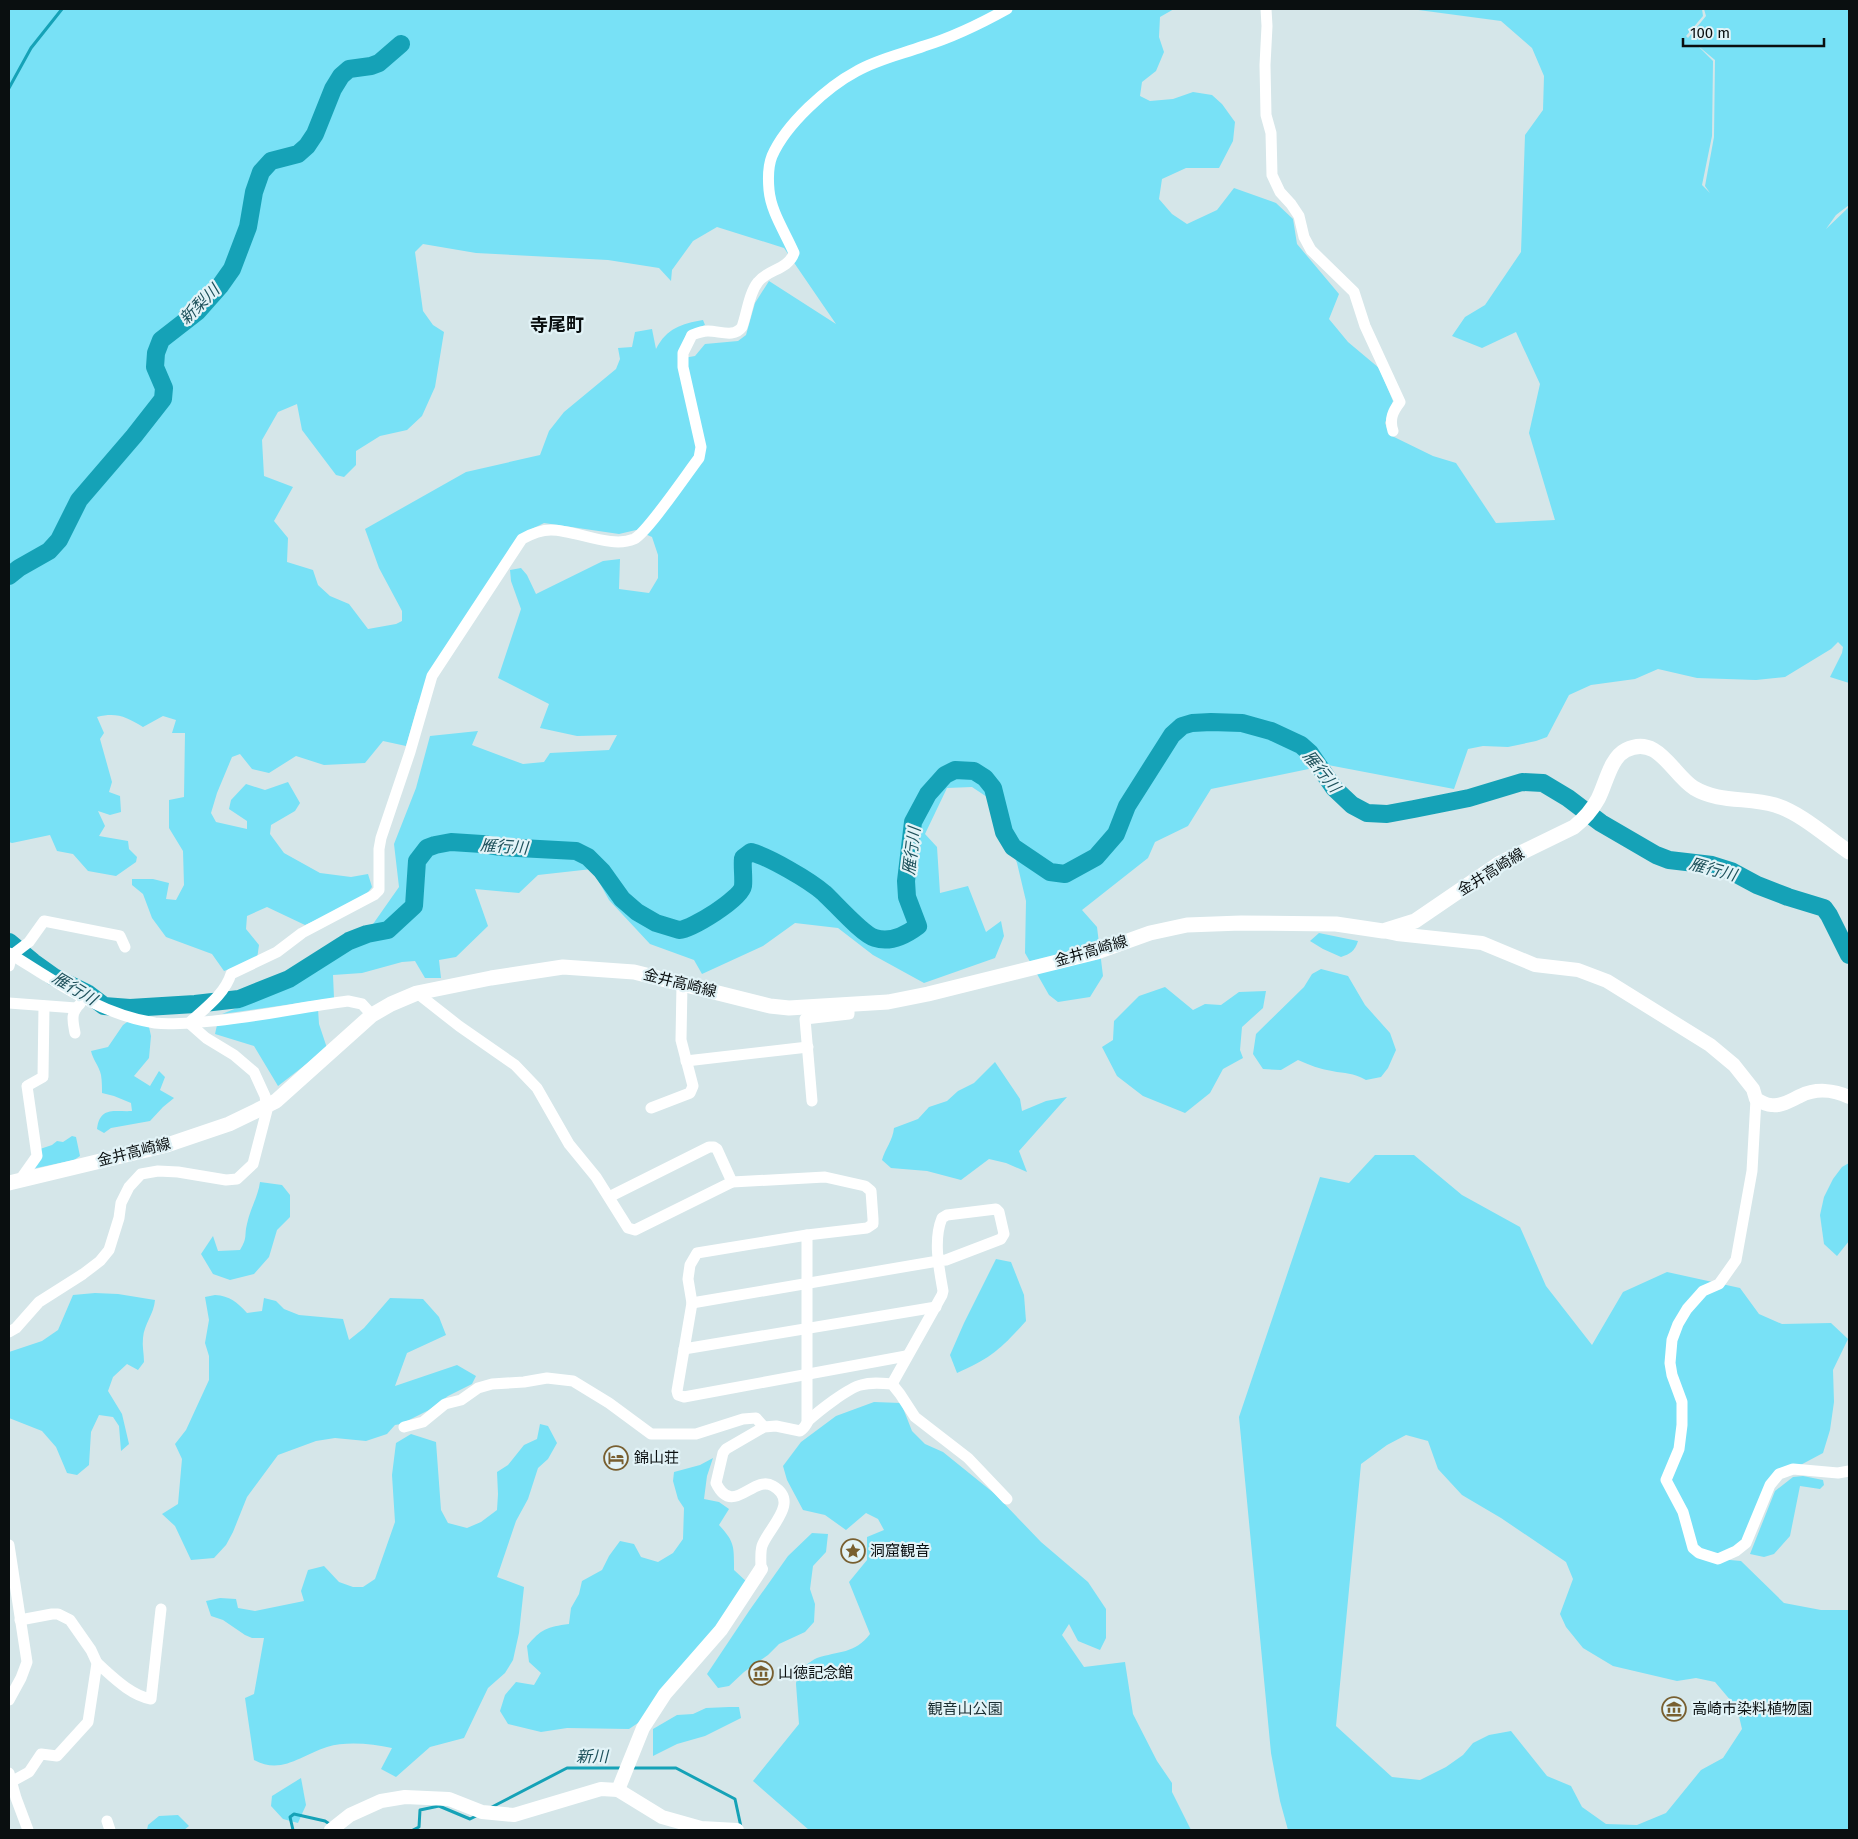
<svg xmlns="http://www.w3.org/2000/svg" width="1858" height="1839" viewBox="0 0 1858 1839" font-family="'Fira Sans','Noto Sans JP',sans-serif">
<style>
.green{fill:#78e1f6;fill-rule:evenodd}
.lines{fill:none;stroke-linecap:round;stroke-linejoin:round}
.stream{stroke:#15a2b7;stroke-width:3}
.river{stroke:#15a2b7;stroke-width:18}
.minor{stroke:#fff;stroke-width:11}
.tertiary{stroke:#fff;stroke-width:14}
.secondary{stroke:#fff;stroke-width:15}
.labels{text-anchor:middle;stroke-width:4.5;stroke-linejoin:round;paint-order:stroke}
.street-label{font-size:15px;fill:#0a0f10;stroke:#e2f3f7}
.poi-label{font-size:15px;fill:#0a0f10;stroke:#e2f3f7;text-anchor:start}
.park-label{font-size:15px;fill:#192e32;stroke:#e2f3f7}
.water-label{font-size:16px;font-style:italic;fill:#1e515b;stroke:#e2f3f7}
.quarter-label{font-size:18px;font-weight:bold;fill:#0a0f10;stroke:#e2f3f7}
</style>
<rect width="100%" height="100%" fill="#d5e6e9"/>
<g class="green">
<path d="M9,9H1174L1160,17L1159,37L1164,52L1156,71L1142,82L1140,96L1150,101L1173,99L1193,92L1212,95L1222,104L1235,122L1233,141L1219,168H1186L1162,179L1159,199L1172,214L1187,224L1217,210L1234,188L1276,203L1293,219L1297,244L1339,294L1329,319L1348,342L1379,368L1393,401L1385,423L1390,435L1433,456L1456,463L1496,523L1555,520L1529,433L1540,384L1516,332L1482,348L1452,336L1465,317L1485,305L1521,252L1525,135L1543,110L1544,76L1532,48L1501,21L1411,9H1702L1703,16L1686,36L1688,38L1706,16L1704,9H1849V205L1836,215L1826,229L1849,207V683L1830,677L1842,653L1843,647L1838,642L1831,649L1785,677L1756,680L1697,678L1658,669L1635,679L1591,685L1569,695L1547,737L1536,741L1508,747L1483,746L1468,749L1454,789L1328,765L1211,789L1188,826L1155,842L1148,858L1082,910L1097,927L1103,976L1090,997L1058,1002L1049,995L1025,953L1026,901L1017,863L990,799L972,787L947,788L925,834L937,847L940,893L968,886L986,932L1001,921L1004,936L995,958L924,983L873,955L838,928L795,923L763,946L702,974L694,960L650,944L609,900L592,869L538,875L519,893L475,889L488,926L456,957L439,960L441,978H425L415,961L402,962L362,973L333,975L334,998L222,1014L269,995L311,974L359,944L399,887L394,844L416,788L430,736L478,731L472,745L523,764L544,762L550,753L609,750L617,735L577,736L540,728L549,704L498,678L521,609L511,581L510,570L521,568L527,575L536,594L603,561L620,559L619,589L649,593L658,578V555L652,537L636,530L619,534L544,523L518,536L418,704L406,746L383,741L365,763L324,765L296,756L269,773L252,769L240,754L232,757L217,793L211,813L216,822L247,829V821L229,809L231,800L246,784L265,790L288,782L300,803L295,811L271,825L270,834L284,853L320,873L351,877L368,874L372,887L362,900L305,925L267,907L247,916L246,929L259,945L257,959L224,971L212,954L166,937L152,918L143,894L132,885V879H153L169,883L166,899L176,900L184,885L183,851L169,828V800L184,797L185,733H172L176,720L163,716L143,727C126,717 117,712 97,717L104,733L100,739L112,782L109,792L120,796L121,812L110,815L98,811L105,826L99,836L128,841L129,849L137,857L136,862L116,876L88,871L73,854L57,851L50,835L12,843L9,842ZM1697,45L1715,60L1714,137L1705,186L1710,193L1702,185L1712,136L1713,61ZM717,227L784,248L836,324L769,281L755,303L746,335L738,341L705,344L695,356L678,359L687,332L705,325L703,320C681,324 667,328 656,349L652,329L635,332L632,347L618,348L620,359L616,369L564,412L549,431L540,455L466,472L365,529L379,568L402,611V621L396,624L368,629L349,604L330,596L318,585L313,570L287,562L288,538L274,521L293,487L264,476L262,440L278,412L297,404L302,430L336,475L344,477L356,465V451L380,436L407,430L422,416L435,387L444,332L433,325L423,311L415,252L423,244L476,253L608,260L659,268L671,281L672,270L693,241Z"/>
<path d="M1319,933L1358,941C1355,951 1350,954 1341,957L1323,949L1310,941Z"/>
<path d="M1321,969L1348,976L1365,1005L1390,1033L1396,1050L1388,1068L1381,1077L1366,1080C1352,1072 1346,1074 1332,1071C1320,1069 1309,1065 1298,1060L1281,1070L1263,1069L1253,1054L1256,1034L1304,987L1312,974Z"/>
<path d="M1165,987L1193,1010L1205,1004L1221,1005L1239,992L1266,991L1263,1008L1242,1027L1240,1050L1243,1058L1223,1069L1210,1093L1185,1113L1143,1096L1117,1076L1102,1047L1113,1040L1114,1021L1139,996Z"/>
<path d="M318,1009L319,1024L327,1048L278,1086L254,1046L215,1034L217,1025Z"/>
<path d="M130,1020L149,1027L151,1036L149,1058L134,1076L150,1086L159,1071L165,1077L160,1090L174,1098L163,1107L150,1121L111,1128L104,1133L97,1129C100,1106 114,1112 132,1111L131,1103L114,1096L102,1093C102,1088 102,1081 101,1075C99,1066 93,1060 91,1051L108,1047L123,1025Z"/>
<path d="M995,1062L1020,1099L1022,1111L1046,1101L1067,1097L1019,1151L1027,1172L1006,1163L989,1159L961,1180L927,1171L891,1168L882,1160C885,1149 893,1140 894,1128L918,1119L929,1107L947,1101L958,1091L974,1083Z"/>
<path d="M72,1136L76,1137L80,1156L74,1160L27,1170L40,1149L52,1145L57,1141L63,1142Z"/>
<path d="M1375,1155H1414L1462,1195L1520,1227L1546,1286L1592,1345L1623,1292L1667,1272L1740,1288L1759,1314L1782,1324L1831,1323L1848,1339L1833,1370L1834,1402L1830,1430L1823,1453L1793,1469L1779,1474L1746,1543L1719,1559L1741,1561L1784,1603L1821,1610H1849V1830H1288L1280,1801L1271,1753L1239,1417L1320,1177L1349,1183ZM1406,1435L1428,1441L1438,1469L1462,1495L1501,1518L1566,1562L1573,1579L1560,1614L1566,1627L1583,1648L1613,1666L1677,1681L1696,1678L1715,1682L1737,1708L1742,1729L1723,1758L1701,1770L1666,1813L1637,1825L1606,1824L1582,1807L1571,1786L1547,1776L1511,1731L1489,1735L1473,1743L1463,1755L1446,1767L1420,1780L1392,1777L1336,1726L1361,1464L1387,1445Z"/>
<path d="M1849,1163V1241L1837,1256L1824,1244L1820,1215L1824,1197L1833,1179L1842,1167Z"/>
<path d="M260,1182L282,1185L290,1195V1217L277,1230L269,1257L254,1274L230,1280L213,1274L201,1254L213,1236L218,1251L240,1250C248,1237 244,1236 247,1224C250,1209 258,1197 260,1182Z"/>
<path d="M996,1259L1011,1262L1024,1295L1026,1321C1002,1348 990,1359 957,1373L950,1355L964,1323Z"/>
<path d="M95,1293L118,1294L155,1300C154,1314 144,1324 143,1338C142,1346 144,1354 144,1362L138,1370L127,1364L113,1377L108,1391L122,1414L129,1444L121,1451L119,1426L113,1417L99,1415L91,1432L89,1465L77,1475L67,1473L56,1447L42,1431L9,1418V1352L42,1341L58,1330L73,1295Z"/>
<path d="M215,1295C230,1296 237,1302 247,1313L262,1311L264,1298L276,1301L284,1309L299,1315L343,1319L349,1340L364,1328L390,1298L423,1299L439,1317L446,1335L407,1353L395,1386L457,1365L476,1376L472,1384L448,1396L429,1410L401,1424L395,1425L387,1434L366,1441L335,1438L316,1441L278,1455L247,1497L233,1532L226,1545L214,1558L191,1560L175,1526L162,1514L178,1504L182,1459L175,1444L186,1430L209,1380V1356L205,1343L209,1320L205,1297Z"/>
<path d="M874,1402L901,1403L912,1431L925,1444L943,1452L995,1494L1041,1542L1088,1582L1106,1609V1638L1100,1650L1078,1641L1069,1624L1062,1635L1084,1667L1125,1662L1133,1714L1157,1761L1172,1783V1792L1191,1830H809L753,1781L799,1724L796,1684L797,1672C803,1668 810,1661 817,1658C838,1651 855,1654 870,1634L849,1582L867,1560V1537L884,1530L878,1519L866,1513L846,1530L825,1515L803,1510L787,1480L783,1466L801,1442L836,1416Z"/>
<path d="M540,1424L548,1426L557,1443L548,1459L538,1468L528,1499L516,1521L497,1577L524,1587L519,1633L513,1660L505,1673L488,1688L464,1738L430,1747L396,1777L381,1769L392,1748C372,1744 347,1741 327,1747C301,1755 282,1775 254,1760L245,1698L254,1694L264,1638H252L245,1635L223,1620L211,1616L206,1601L220,1598L236,1599L238,1608L255,1611L304,1601L301,1591L308,1570L324,1566L339,1582L353,1587H363L375,1579L395,1522L392,1475L396,1443L411,1434L436,1442L441,1510L448,1523L467,1528L481,1522L497,1510L498,1494L497,1472L508,1465L524,1445L537,1439Z"/>
<path d="M713,1458L707,1476L704,1499L719,1502L729,1509L719,1525C735,1542 734,1547 734,1570L748,1583L715,1629L641,1721L629,1729L567,1728L541,1732L508,1724L500,1711L505,1695L516,1682L534,1685L541,1673L529,1662L527,1646C541,1629 547,1627 569,1624L571,1608L579,1594L582,1581L602,1570L609,1556L620,1541L634,1544L641,1557L658,1562L673,1553L683,1539L684,1508L678,1499L673,1481L674,1472L700,1465Z"/>
<path d="M1803,1476L1823,1480L1824,1485L1820,1489L1800,1486L1790,1536L1774,1554L1764,1557L1750,1554L1775,1491L1793,1477Z"/>
<path d="M812,1533L828,1534L826,1552L813,1566L810,1589L815,1604L814,1622L805,1632L779,1644L768,1655L744,1672L729,1686L718,1688L707,1674L749,1611L788,1556Z"/>
<path d="M729,1707H739L741,1718L705,1736L677,1744L653,1756V1729L677,1715L693,1714L706,1708Z"/>
<path d="M301,1778L306,1805L298,1823L283,1819L271,1806L272,1796Z"/>
<path d="M178,1815L189,1826L184,1830H147L148,1825L159,1816Z"/>
</g>
<g class="lines">
<g class="stream">
<path d="M9,88L31,48L62,9"/>
<path d="M630,1768H676L735,1799L741,1827"/>
<path d="M490,1808L567,1768H624"/>
<path d="M293,1830L290,1817L294,1814L325,1821L331,1825"/>
<path d="M413,1830L419,1827L420,1810L439,1806L470,1819L478,1815"/>
</g>
<g class="river">
<path d="M9,576L19,568L49,551L59,540L79,500L134,436L163,399L164,388L155,367L156,353L161,340L197,312L220,286L232,269L248,227L254,192L261,172L271,161L298,154L307,146L315,134L333,89L341,76L349,69L371,66L379,63L401,44"/>
<path d="M9,942L33,962L54,977L87,993L104,1006L130,1008L195,1004L239,999L289,979L349,941L367,934L388,930L414,906L417,861L427,848L435,845L451,842L482,844L501,847L576,851L588,857L602,871L622,899L637,912L656,923L679,930C692,929 741,899 743,886C744,878 742,866 743,858L751,852C769,857 809,880 824,893C835,903 863,935 875,938C890,943 906,935 918,926L907,897L906,881L913,822L928,794L945,775L955,770L974,771L985,778L993,788L1004,832L1013,847L1050,872L1065,874L1096,857L1116,834L1127,806L1172,735L1182,726L1192,723L1211,722L1242,723L1271,731L1301,745L1310,753L1334,788L1352,805L1367,813L1387,814L1414,809L1469,798L1522,782L1543,783L1568,798L1601,823L1656,855L1669,860L1712,865L1731,871L1757,885L1788,897L1824,908L1829,915L1849,955"/>
</g>
<g class="minor">
<path d="M1266,9L1267,26L1265,65L1266,115L1271,133L1272,175L1280,192L1291,204L1299,216L1304,237L1311,250L1354,292L1365,326L1400,402C1393,411 1389,419 1393,431"/>
<path d="M9,953C56,982 99,1014 155,1023C170,1025 186,1023 201,1022C250,1019 299,1007 348,1001L362,1004L372,1015"/>
<path d="M9,966L12,955L29,942L44,921L120,936L125,947"/>
<path d="M417,993L459,1026L515,1065L537,1088L569,1144L596,1177L628,1228L635,1230L732,1182L825,1177L865,1186L871,1191L873,1219V1224L867,1228L807,1235L697,1253L690,1265L688,1279L692,1303L677,1391L678,1395L684,1397L906,1356"/>
<path d="M9,1003L76,1008"/>
<path d="M75,1033C73,1022 70,1013 80,1004"/>
<path d="M686,1061L808,1047"/>
<path d="M1756,1099L1752,1171L1736,1260L1719,1284L1703,1291L1687,1309L1678,1324L1672,1340L1670,1363L1672,1375L1682,1402V1425L1679,1449L1666,1480L1683,1512L1693,1548L1699,1553L1718,1559L1736,1551L1746,1543L1770,1485L1779,1474L1793,1469L1838,1473L1849,1471"/>
<path d="M812,1101L805,1019L849,1014V1005"/>
<path d="M651,1108L690,1093L693,1086L681,1040L682,984"/>
<path d="M20,1180L37,1156L27,1086L43,1077L44,1006"/>
<path d="M609,1197L709,1147H714L717,1149L732,1182"/>
<path d="M807,1235V1422"/>
<path d="M692,1303L938,1261L946,1260L1001,1239L1004,1234L999,1212L996,1209L947,1215L942,1218C933,1240 939,1268 943,1291L942,1295L892,1384"/>
<path d="M9,1332L16,1328L39,1302L83,1274L100,1261L109,1250L119,1218L121,1203L129,1187L141,1174L158,1171L178,1172L226,1180L237,1179L253,1164L267,1110L265,1096L254,1072L234,1055L206,1038L189,1023C204,1009 225,994 231,974L277,952L302,933L374,895L379,890V849L381,838L410,752L432,676L522,539C531,534 541,530 551,530C576,530 611,549 634,539C647,533 688,472 699,458L701,447L683,367V353L692,335C697,333 703,331 708,331C720,331 734,338 742,327C747,313 749,293 758,282C768,269 788,270 794,253C785,232 771,212 769,190C768,179 768,166 772,156C786,124 827,87 857,71C878,59 902,54 924,46C954,37 980,24 1007,9"/>
<path d="M684,1349L936,1307"/>
<path d="M404,1427L423,1422L445,1404L461,1400L478,1388L492,1384L524,1382L547,1378L573,1381L609,1403L651,1434H696L743,1419L756,1418L764,1427"/>
<path d="M9,1545L27,1662L21,1678L9,1700"/>
<path d="M761,1569C761,1562 760,1553 762,1546C768,1528 801,1502 773,1486C753,1474 733,1518 716,1483L723,1453L726,1449L764,1427L776,1426L800,1431C805,1428 806,1424 809,1420C819,1411 848,1388 861,1385C871,1382 881,1383 892,1384L900,1394L915,1417L968,1458L1007,1499"/>
<path d="M97,1663C113,1677 130,1695 151,1699L161,1609"/>
<path d="M9,1773L16,1798L28,1830"/>
<path d="M9,1783L29,1772L41,1754L57,1756L88,1722L97,1663L91,1650L70,1620L58,1614H52L20,1620"/>
<path d="M107,1821L110,1830"/>
</g>
<g class="tertiary">
<path d="M1383,931L1397,934L1482,943L1535,965L1578,970L1607,981L1710,1045L1734,1065L1753,1089L1756,1099C1761,1102 1766,1105 1771,1105C1781,1107 1791,1100 1800,1096C1816,1088 1834,1090 1849,1097"/>
<path d="M618,1790L643,1728L665,1694L721,1630L761,1569"/>
<path d="M331,1830L350,1815L381,1801L405,1797L449,1799L482,1812L514,1815L601,1789L618,1790L662,1817L701,1828L737,1830"/>
</g>
<path class="secondary" d="M9,1183L167,1145L229,1124L256,1111L276,1101L372,1015L391,1004L417,993L491,978L563,967L634,972L770,1006L789,1008L888,1002L928,994L1097,952L1150,933L1187,925L1241,923L1336,924L1383,931L1415,921L1500,863L1574,827C1584,819 1592,810 1598,799C1606,784 1610,758 1626,750C1658,734 1672,774 1694,788C1719,803 1748,797 1775,805C1801,813 1827,837 1849,852"/>
</g>
<defs>
<g id="hotel-ring" transform="scale(1.25)"><circle r="9.5" fill="#e2f3f7" stroke="#785f30" stroke-width="1.5"/><path d="M-6-4.5h1.5V1H6V5H4.5V3h-9V5H-6ZM-4 0a1.8 1.8 0 1 1 3.6 0ZM.5 0V-2.5h3Q6-2.5 6 0Z" fill="#785f30"/></g>
<g id="sight-ring" transform="scale(1.25)"><circle r="9.5" fill="#e2f3f7" stroke="#785f30" stroke-width="1.5"/><path d="M0-6L1.8-2.2L6-1.7L2.9 1.2L3.7 5.4L0 3.3L-3.7 5.4L-2.9 1.2L-6-1.7L-1.8-2.2Z" fill="#785f30"/></g>
<g id="museum-ring" transform="scale(1.25)"><circle r="9.5" fill="#e2f3f7" stroke="#785f30" stroke-width="1.5"/><path d="M0-6L6-3V-2H-6V-3ZM-5-1h2V3h-2ZM-1-1h2V3h-2ZM3-1h2V3H3ZM-6 4H6V6H-6Z" fill="#785f30"/></g>
</defs>
<g fill-rule="evenodd">
<use href="#hotel-ring" x="616" y="1458"/>
<use href="#sight-ring" x="853" y="1551"/>
<use href="#museum-ring" x="761" y="1673"/>
<use href="#museum-ring" x="1674" y="1709"/>
</g>
<g class="labels">
<g class="street-label">
<text transform="translate(1491 872) rotate(-32)" y="5">金井高崎線</text>
<text transform="translate(1091 951) rotate(-16)" y="5">金井高崎線</text>
<text transform="translate(680 983) rotate(14)" y="5">金井高崎線</text>
<text transform="translate(134 1152) rotate(-14)" y="5">金井高崎線</text>
</g>
<g class="poi-label">
<text x="634" y="1463">錦山荘</text>
<text x="870" y="1556">洞窟観音</text>
<text x="778" y="1678">山徳記念館</text>
<text x="1692" y="1714">高崎市染料植物園</text>
</g>
<g class="park-label">
<text x="965" y="1714">観音山公園</text>
</g>
<g class="water-label">
<text transform="translate(199 304) rotate(-45)" y="6">新梨川</text>
<text transform="translate(1322 771) rotate(51)" y="6">雁行川</text>
<text transform="translate(504 846) rotate(4)" y="6">雁行川</text>
<text transform="translate(911 851) rotate(-83)" y="6">雁行川</text>
<text transform="translate(1713 869) rotate(15)" y="6">雁行川</text>
<text transform="translate(75 988) rotate(31)" y="6">雁行川</text>
<text x="592" y="1762">新川</text>
</g>
<g class="quarter-label">
<text x="557" y="331">寺尾町</text>
</g>
</g>
<rect width="1858" height="1839" fill="none" stroke="#0a0f10" stroke-width="20"/>
<path d="M1683 38v8h141v-8" fill="none" stroke="#0a0f10" stroke-width="2.5"/>
<text x="1690" y="38" font-size="15" fill="#0a0f10" stroke="#e2f3f7" stroke-width="4" paint-order="stroke">100 m</text>
</svg>
